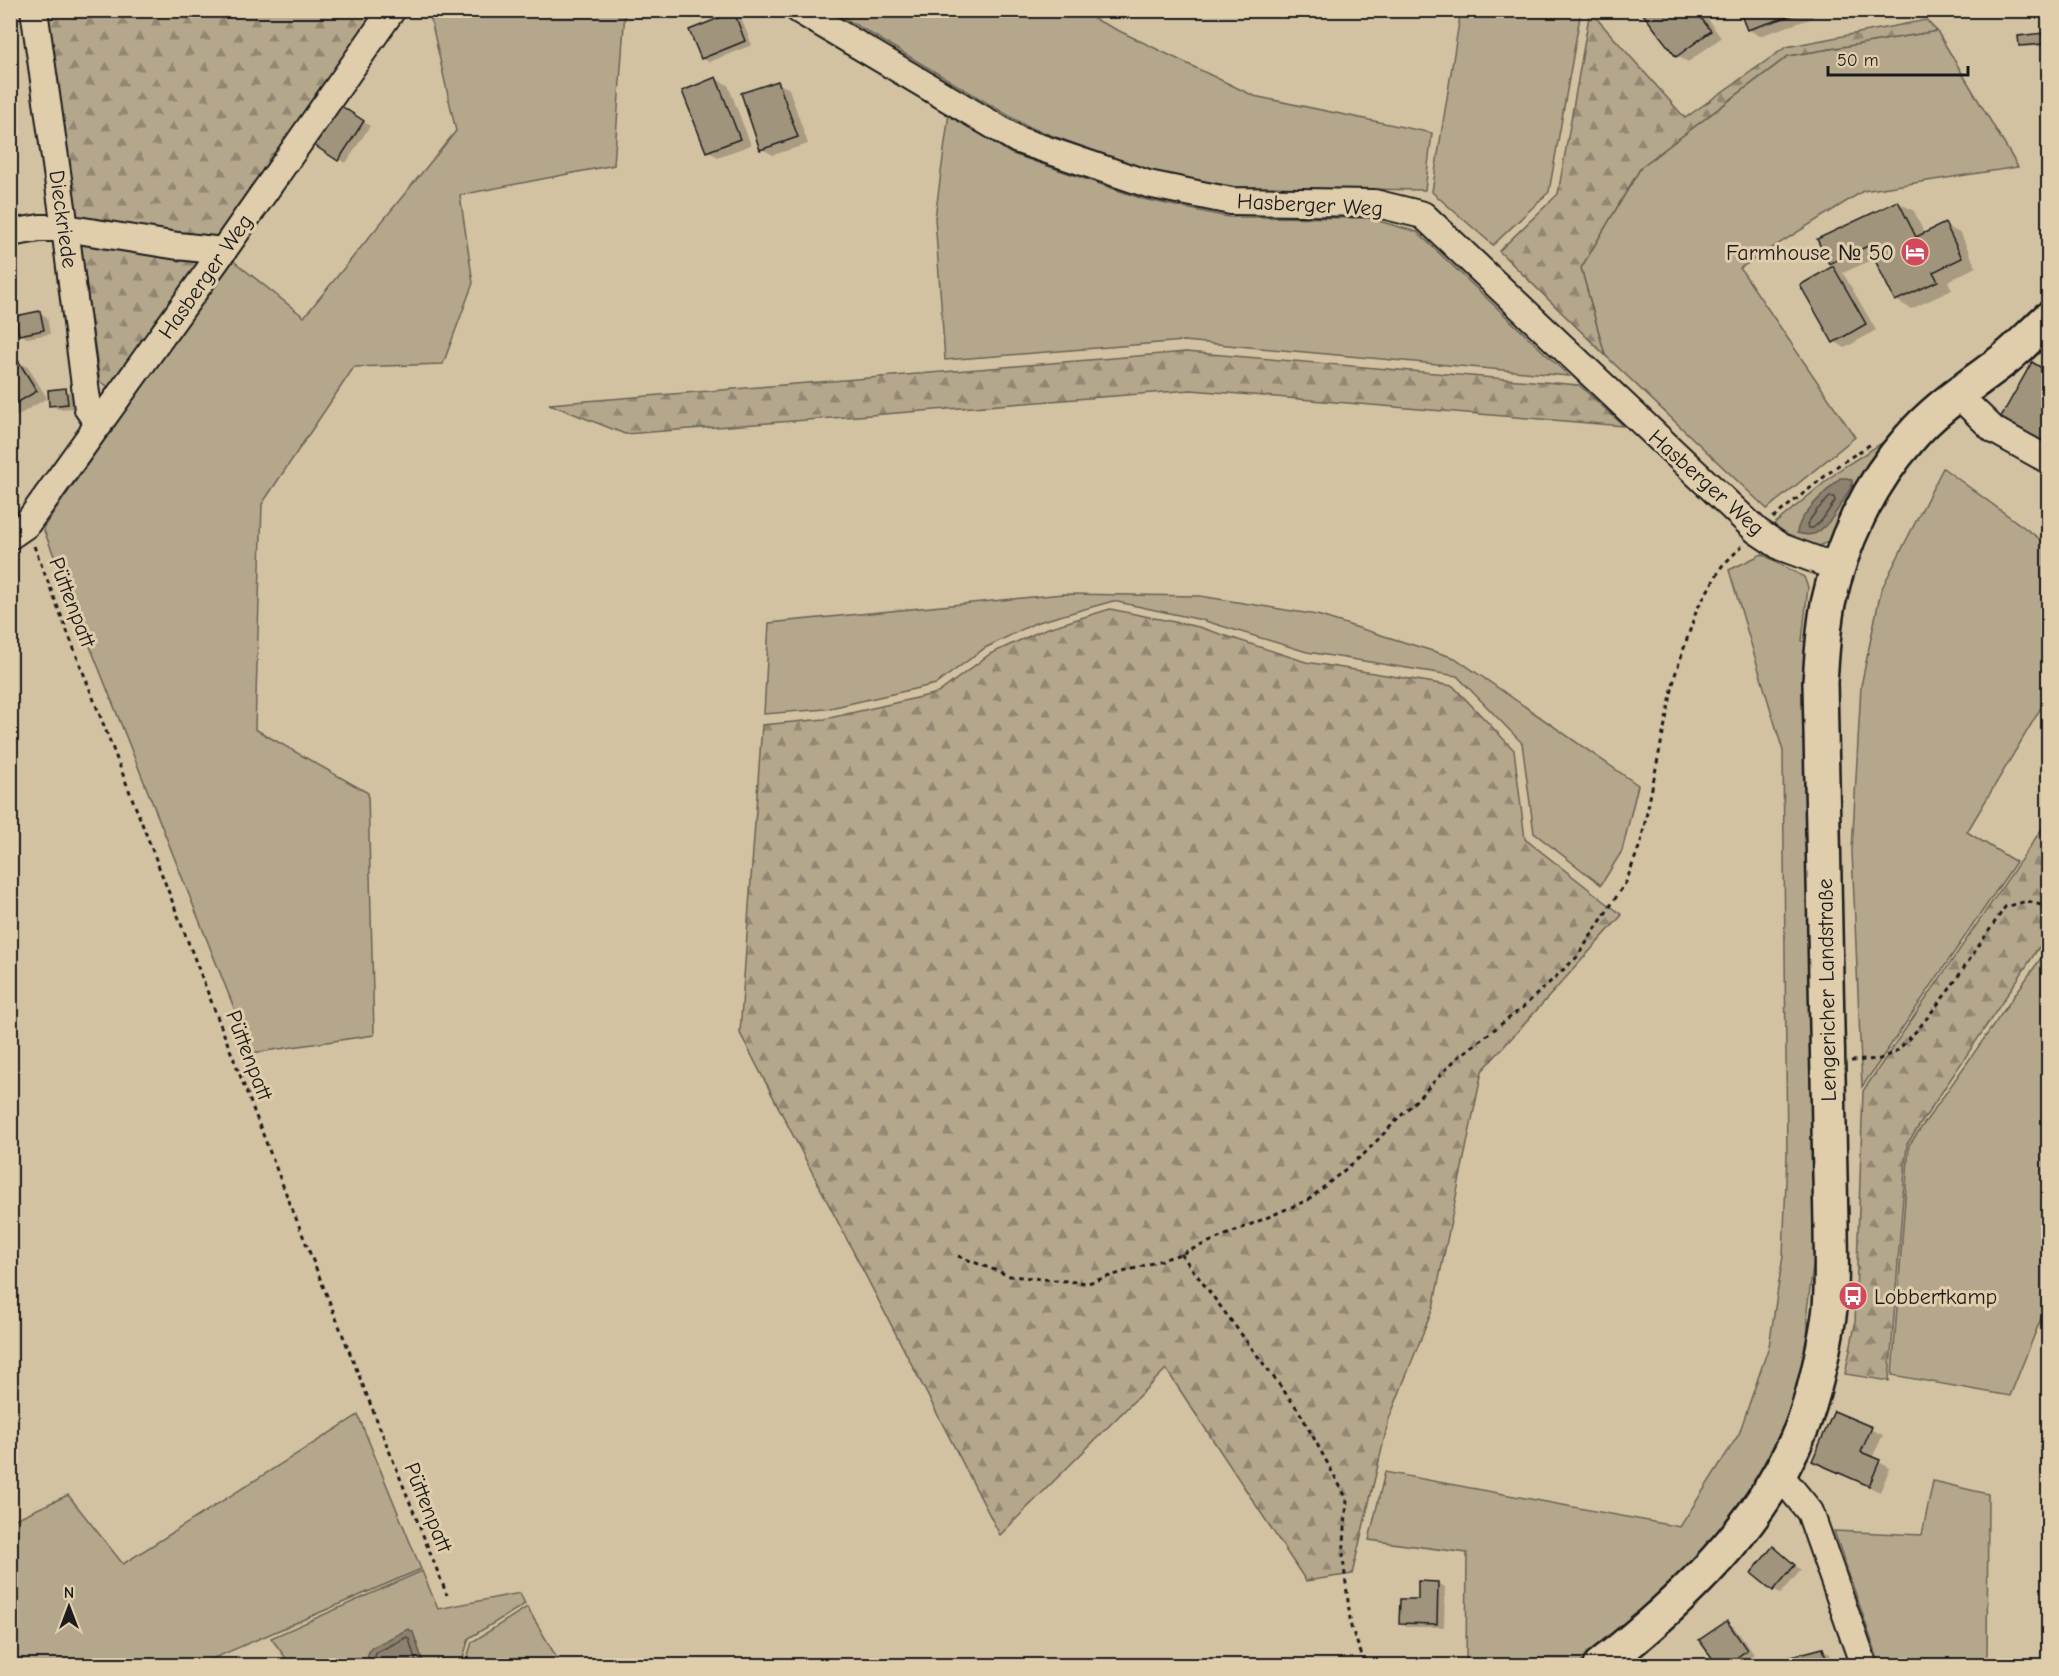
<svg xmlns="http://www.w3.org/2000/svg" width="2059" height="1676" viewBox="0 0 2059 1676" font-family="'Comic Neue',sans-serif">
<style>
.green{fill:#b5a78c;stroke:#686254;stroke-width:1.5}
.forest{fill:url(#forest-firs);stroke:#686254;stroke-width:1.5}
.water{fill:#8d826f;stroke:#60594e;stroke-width:1.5}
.shadow{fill:#0003}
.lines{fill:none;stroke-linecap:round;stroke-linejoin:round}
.shore{stroke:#49453d;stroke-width:1.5}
.building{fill:#a0947d;stroke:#1c1c1c;stroke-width:1.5}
.minor-casing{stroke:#1c1c1c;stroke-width:30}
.major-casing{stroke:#1c1c1c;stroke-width:38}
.path{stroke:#1c1c1c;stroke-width:3;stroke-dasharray:4.5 4.5;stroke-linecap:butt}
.minor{stroke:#dfcdab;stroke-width:26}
.major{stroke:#dfcdab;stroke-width:33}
.labels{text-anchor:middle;stroke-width:6;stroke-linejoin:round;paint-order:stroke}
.street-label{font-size:22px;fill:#1c1c1c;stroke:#dfcdab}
.poi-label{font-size:22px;fill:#1c1c1c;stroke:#dfcdab;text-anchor:end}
</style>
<defs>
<pattern id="forest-firs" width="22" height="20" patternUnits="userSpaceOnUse" patternTransform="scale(1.5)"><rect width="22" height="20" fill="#b5a78c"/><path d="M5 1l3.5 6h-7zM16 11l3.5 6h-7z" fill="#928772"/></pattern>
</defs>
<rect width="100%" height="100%" fill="#d3c2a2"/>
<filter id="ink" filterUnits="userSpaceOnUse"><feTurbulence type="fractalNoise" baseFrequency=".0167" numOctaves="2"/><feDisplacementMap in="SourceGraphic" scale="12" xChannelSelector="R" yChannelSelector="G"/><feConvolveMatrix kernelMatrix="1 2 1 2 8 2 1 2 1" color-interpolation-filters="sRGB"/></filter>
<g filter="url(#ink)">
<g class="green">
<path d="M837,10L1078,11L1254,96L1432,133L1425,190L1237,187L1155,173L1026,126L836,13Z"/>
<path d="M429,11H625L614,165L460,195L473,283L443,364L354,367L262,504L255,729L368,793L374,1035L252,1053L43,528L231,259L304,317L456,131Z"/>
<path d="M1447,11H1581L1549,192L1493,245L1432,192L1460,16Z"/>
<path d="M1937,31L2018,167L1863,191L1740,268L1855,437L1767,509L1605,355L1581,268L1641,167L1788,56Z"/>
<path d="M949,113L1010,153L1143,199L1228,217L1368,218L1417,232L1569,376L1184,341L945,360L935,218Z"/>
<path d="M1898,433L1832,539C1808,557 1792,542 1772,526L1842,468Z"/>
<path d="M1943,468L2048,545V696L1967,832L2016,862L1862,1087L1852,851L1861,686L1881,590Z"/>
<path d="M1762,554L1804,577L1808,587L1802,641L1808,642L1819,1224L1807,1310L1809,1341L1786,1421L1747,1496L1686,1572L1638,1621L1578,1665H1466L1467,1553L1369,1540L1385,1472L1680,1527L1739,1434L1769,1346L1783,1256L1787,1155L1783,751L1729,570Z"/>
<path d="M1063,594L1200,596L1317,615L1455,658L1638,785L1622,851L1601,885L1534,833L1522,743L1457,676L1307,652L1202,620L1113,601L1035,623L985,648L936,684L826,709L764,714L769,623Z"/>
<path d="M2048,948V1301L2010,1396L1892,1375L1909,1145Z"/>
<path d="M358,1415L421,1569L198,1665H11V1521L68,1495L123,1564Z"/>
<path d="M1933,1481L1988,1494L1987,1665H1880L1834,1531L1922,1535Z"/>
<path d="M422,1571L438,1609L520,1593L525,1604L469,1638L461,1665H291L271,1638Z"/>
<path d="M527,1607L561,1665H465L472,1642Z"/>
</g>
<g class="forest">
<path d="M47,11H375L122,394L100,382Z"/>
<path d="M1590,11L1685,118L1786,47L1926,20L1937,31L1788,56L1641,167L1581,268L1605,355L1499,251L1558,194Z"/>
<path d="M1186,352L1579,385L1624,426L1191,390L625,434L549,404Z"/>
<path d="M1110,609L1199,627L1306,662L1453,686L1514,750L1525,839L1622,915L1482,1071L1433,1308L1389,1419L1352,1574L1306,1581L1166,1369L1000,1535L740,1033L762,725L825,719L938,693L990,654L1045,629Z"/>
<path d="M2048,820V934L1907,1144L1889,1381L1845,1374L1855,1325L1863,1091Z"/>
</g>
<g class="water">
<path d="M1840,478H1847L1852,480V486C1842,501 1832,524 1816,533C1810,536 1804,535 1797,533C1797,516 1828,490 1840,478Z"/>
<path d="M408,1629L413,1632L424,1665H367L368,1654L371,1648Z"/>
</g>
<g class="shadow">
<path d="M1642,10H1702L1721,38L1688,62L1677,56Z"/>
<path d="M1741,10H1811L1813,18L1759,36L1748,29Z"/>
<path d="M734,14L741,18L752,45L709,62L702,58Z"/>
<path d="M2043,35L2046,36L2047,45L2024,47L2021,45Z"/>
<path d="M716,79L728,85L751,145L718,157L707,151Z"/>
<path d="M778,83L789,89L808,144L773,155L762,149Z"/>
<path d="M348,111L370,126L346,163L339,159Z"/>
<path d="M1898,202L1914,211L1925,235L1945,225L1961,234L1976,267L1948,281L1952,290L1911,309L1896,300L1876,258L1843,273L1876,330L1845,348L1834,341L1802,286L1836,267L1830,263Z"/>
<path d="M40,313L47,317L50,334L27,338L20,334Z"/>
<path d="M17,361L28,367L47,398L12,419L10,418V365Z"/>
<path d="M2032,365L2048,374V452Z"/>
<path d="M66,390L73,394L74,408L58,409L51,405Z"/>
<path d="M1835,1413L1883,1435L1872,1458L1890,1468L1880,1492L1814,1461Z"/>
<path d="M1780,1553L1801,1570L1781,1594L1753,1573Z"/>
<path d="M1437,1583L1445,1587L1444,1627H1408L1401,1622L1419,1601Z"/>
<path d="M1727,1623L1734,1627L1754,1654L1738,1666H1719Z"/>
<path d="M1823,1649L1830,1654L1833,1666H1788Z"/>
</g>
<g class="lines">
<g class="shore">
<path d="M1830,497H1834L1835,501L1822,520L1813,528H1808L1807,524L1817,510Z"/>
<path d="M373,1666L376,1653L407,1637L409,1639L417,1666"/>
</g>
</g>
<g class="building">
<path d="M1640,10H1695L1711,31L1676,57Z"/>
<path d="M1739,10H1802L1803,12L1747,30Z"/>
<path d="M734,12L745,41L701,59L689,30Z"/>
<path d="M2043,33L2044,44L2019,46L2018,36Z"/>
<path d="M716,77L740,139L706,152L682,91Z"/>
<path d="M778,81L798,137L760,150L741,93Z"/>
<path d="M340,105L364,121L338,161L314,145Z"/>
<path d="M1898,201L1916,237L1945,223L1962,258L1933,272L1938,281L1895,301L1868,246L1829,264L1817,239Z"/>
<path d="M1833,266L1866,324L1833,343L1800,285Z"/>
<path d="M40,311L44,330L19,335L15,316Z"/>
<path d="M17,359L37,391L10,407V363Z"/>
<path d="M2032,362L2048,372V397L2042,408L2048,411V453L1997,424Z"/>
<path d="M66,388L68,404L49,406L48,390Z"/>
<path d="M1834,1411L1872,1427L1861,1452L1880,1460L1869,1486L1812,1461Z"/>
<path d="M1773,1546L1795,1565L1773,1591L1751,1573Z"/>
<path d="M1418,1581L1438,1582L1437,1624L1399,1623L1400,1599H1418Z"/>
<path d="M1727,1621L1747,1650L1725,1666H1718L1699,1640Z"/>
<path d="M1823,1648L1828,1666H1786L1784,1658Z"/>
</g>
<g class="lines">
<g class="minor-casing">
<g id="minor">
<path d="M34,10L65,228L88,409L99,425"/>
<path d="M799,10L1018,140L1148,184L1231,201L1374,203L1423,215L1757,531L1781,547L1838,568"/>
<path d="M10,233L40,228H65L178,246L223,251"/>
<path d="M1958,395L1994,430L2048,460"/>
<path d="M10,536L26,525L223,251L392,10"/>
<path d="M1779,1474L1810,1512L1864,1666"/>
</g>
</g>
<g class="major-casing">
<path id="major" d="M1600,1666C1681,1602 1763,1525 1802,1427C1815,1392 1823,1353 1829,1316C1833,1286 1831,1255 1831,1225L1820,682C1822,656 1823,630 1828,604C1841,544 1869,484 1910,438C1936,407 1973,384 2005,359C2020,347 2034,332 2048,319"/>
</g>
<g class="path">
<path d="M1773,518L1840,464L1871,444"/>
<path d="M34,546L287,1196L447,1595"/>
<path d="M1851,1061L1880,1059L1898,1050L1919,1028L1949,990L2005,907L2027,901L2048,907"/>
<path d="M1181,1254L1299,1411L1347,1499L1343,1558L1351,1627L1366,1666"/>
<path d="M958,1256L1010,1276L1088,1283L1181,1254L1308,1200L1364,1154L1456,1059L1522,1008L1577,957L1626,882L1641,842L1675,675L1697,609L1722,566L1742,546"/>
</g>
<use href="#minor" class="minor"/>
<use href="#major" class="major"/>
</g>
</g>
<defs>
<g id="hotel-disc" transform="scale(1.5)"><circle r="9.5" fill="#d1495b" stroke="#dfcdab"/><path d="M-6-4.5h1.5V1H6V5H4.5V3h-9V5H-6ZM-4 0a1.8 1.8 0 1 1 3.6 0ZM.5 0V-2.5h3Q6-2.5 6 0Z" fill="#fff"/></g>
<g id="bus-disc" transform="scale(1.5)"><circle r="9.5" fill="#d1495b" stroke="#dfcdab"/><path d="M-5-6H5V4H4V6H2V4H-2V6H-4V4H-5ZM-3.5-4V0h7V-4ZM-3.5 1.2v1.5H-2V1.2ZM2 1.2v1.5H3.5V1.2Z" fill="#fff"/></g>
</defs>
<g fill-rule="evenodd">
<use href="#hotel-disc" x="1915" y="252"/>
<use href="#bus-disc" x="1853" y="1296"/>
</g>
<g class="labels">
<g class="street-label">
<text transform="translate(1310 204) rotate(3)" y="8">Hasberger Weg</text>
<text transform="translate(64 219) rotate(82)" y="8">Dieckriede</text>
<text transform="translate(205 276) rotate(-55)" y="8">Hasberger Weg</text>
<text transform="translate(1707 482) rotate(42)" y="8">Hasberger Weg</text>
<text transform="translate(73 602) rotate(69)" y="8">Püttenpatt</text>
<text transform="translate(1826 990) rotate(-91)" y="8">Lengericher Landstraße</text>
<text transform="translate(250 1055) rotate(69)" y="8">Püttenpatt</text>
<text transform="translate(429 1507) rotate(68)" y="8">Püttenpatt</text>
</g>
<g class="poi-label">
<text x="1894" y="260">Farmhouse № 50</text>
<text x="1874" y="1304" text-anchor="start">Lobbertkamp</text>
</g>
</g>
<rect width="2059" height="1676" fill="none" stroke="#dfcdab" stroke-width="36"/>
<rect x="18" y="18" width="2023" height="1640" fill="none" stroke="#1c1c1c" stroke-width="2" filter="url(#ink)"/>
<g transform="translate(69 1607)" stroke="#dfcdab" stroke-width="4.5" paint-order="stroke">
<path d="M0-4.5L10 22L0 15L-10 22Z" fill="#1c1c1c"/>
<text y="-9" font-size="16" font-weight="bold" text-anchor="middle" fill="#1c1c1c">N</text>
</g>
<path d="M1828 66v9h140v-9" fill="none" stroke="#1c1c1c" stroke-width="3"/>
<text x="1837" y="66" font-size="18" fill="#1c1c1c" stroke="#dfcdab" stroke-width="4.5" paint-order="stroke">50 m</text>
</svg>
